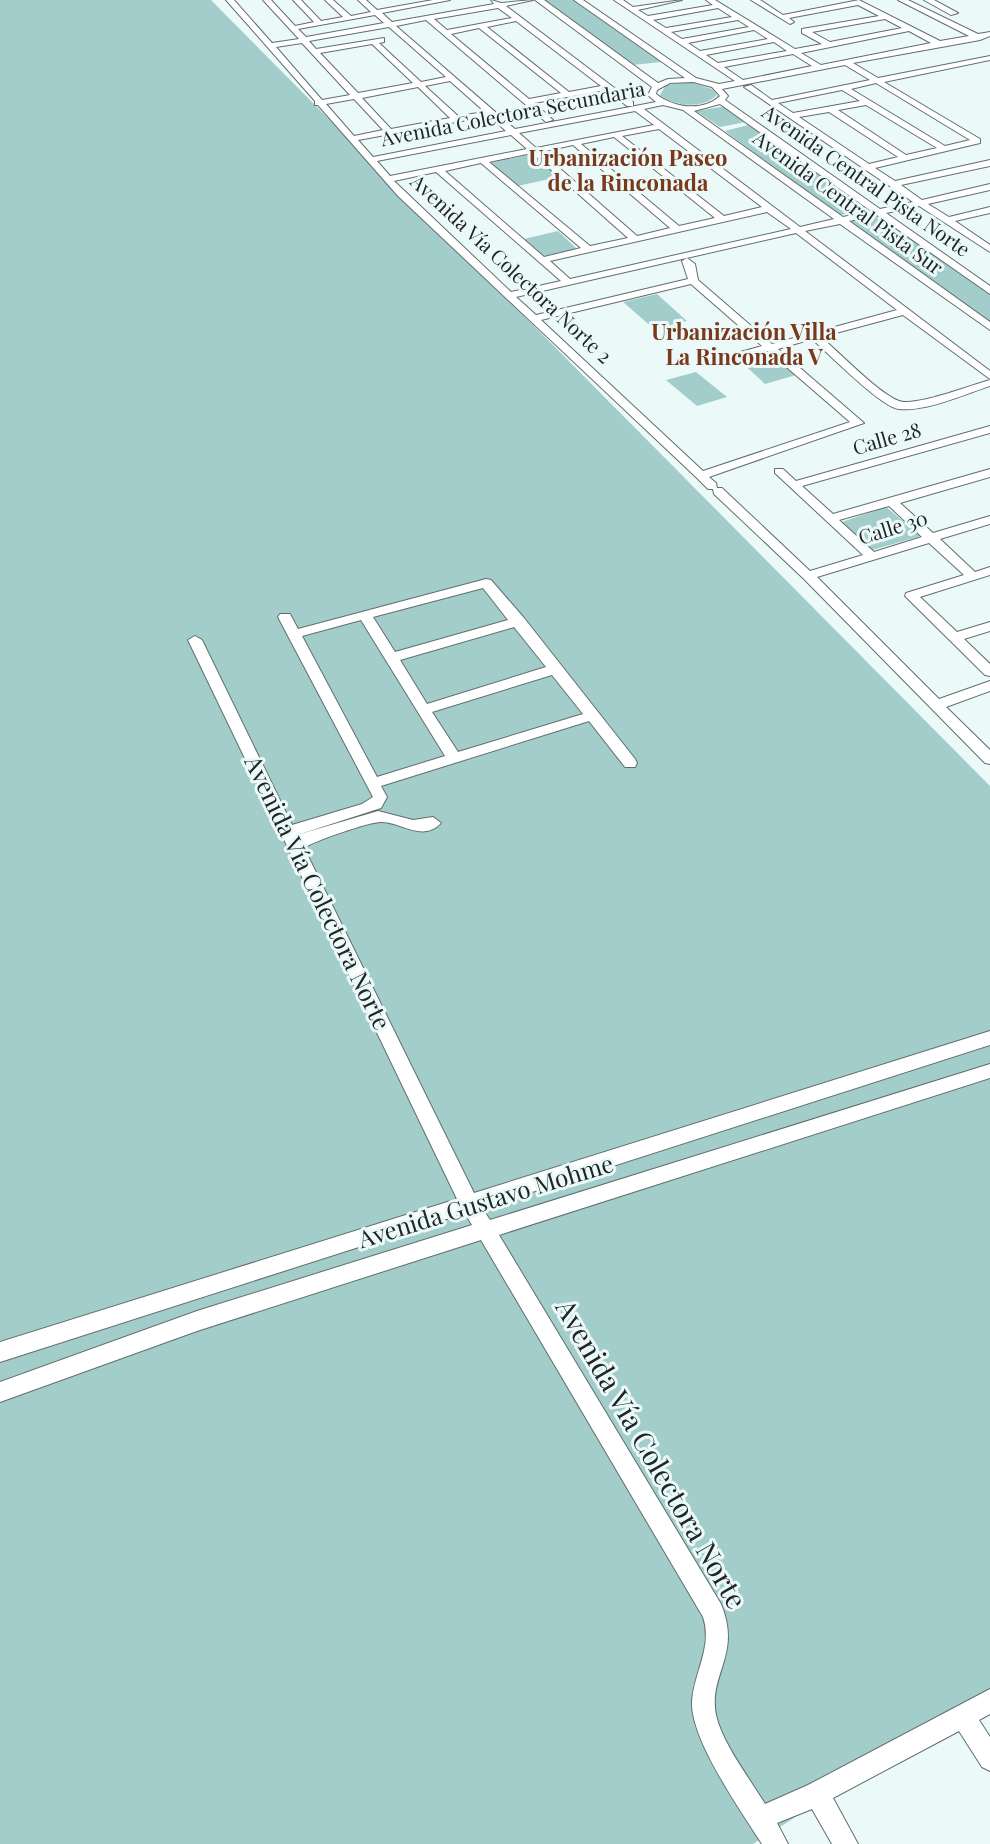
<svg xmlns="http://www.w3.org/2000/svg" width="990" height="1844" viewBox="0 0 990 1844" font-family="'Playfair Display',serif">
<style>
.green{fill:#a2cdcb}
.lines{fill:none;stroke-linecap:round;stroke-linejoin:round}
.minor-casing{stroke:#616e6d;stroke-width:2}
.minor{fill:#fff;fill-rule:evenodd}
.labels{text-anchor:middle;stroke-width:6;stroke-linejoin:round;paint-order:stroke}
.far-street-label{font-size:20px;fill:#202525;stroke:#ebfaf9}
.far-neighbourhood-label{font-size:22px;font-weight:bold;fill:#7a391d;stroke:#ebfaf9}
.street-label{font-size:24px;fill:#202525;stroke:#ebfaf9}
.near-street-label{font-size:28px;fill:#202525;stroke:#ebfaf9}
</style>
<rect width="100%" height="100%" fill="#ebfaf9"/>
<g class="green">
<path d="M0,0H211L990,786V1694L753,1844H0Z"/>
<path d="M543,0H575L661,62L633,65Z"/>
<path d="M690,82L712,89L717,95C703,109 675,107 660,95L666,85Z"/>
<path d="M726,106L746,122L720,127L696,111Z"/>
<path d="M748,125L754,126L872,211L839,215L725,131Z"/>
<path d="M532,154L558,177L518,186L491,163Z"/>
<path d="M877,215L990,293V326L848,222Z"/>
<path d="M558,231L577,249L544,256L524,239Z"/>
<path d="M657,294L687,321L654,329L623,302Z"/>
<path d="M769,351L796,375L765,384L738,359Z"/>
<path d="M696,372L727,397L697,406L666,380Z"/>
<path d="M886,507L921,536L869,551L839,523Z"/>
</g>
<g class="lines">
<g class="minor-casing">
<g id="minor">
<path d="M226,0H234L272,43L299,39L263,0H271L295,26L314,22L293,0H301L321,21L343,17L325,0H333L351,16L371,12L358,0H366L377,10L433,0H450L382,13L392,22L494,4L491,0L501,3L533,0L506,6L633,102V106H627L606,90L534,103L553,120L546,122L426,20L396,26L515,129L656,102L648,95L652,87L535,0H544L658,83L668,79L685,78L574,0H583L696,78L719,84L735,81L614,0H623L633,7L682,0L638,10L648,16L713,5L706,0H715L795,49L822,44L802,33V29L879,16L858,5L789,18L794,22L790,24L751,0H760L783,15L859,0L940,41L969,36L898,0H908L978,34L990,32V36L980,40L853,63L878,78L990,56V60L884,82L980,139V143L875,168L895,181L990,160V166L901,185L922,200L990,184V190L928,204L949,217L990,207V213L955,221L990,245V252L919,206L886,213L990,286V294L877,215L849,221L990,322V330L840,224L805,231L990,371V379L903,315L821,337C840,353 878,393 899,401C915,407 971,385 990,380V386C965,394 926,412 899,409C882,408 828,353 812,339L778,349L864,423L709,477L716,483L717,488H722L810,571L863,555L775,473V469H783L796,481L990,426V433L802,486L833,514L990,469V477L900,503L933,533L990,516V524L940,539L975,572L990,567V575L920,597L957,632L990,622V631L964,639L990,664V676L985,675L905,596L906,593L964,575L929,543L817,577L939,699L990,681V691L946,707L990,750V764L985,763L804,579L714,494L713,489H708L697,478L398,196L318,105H315V101ZM498,8L512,18L447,30L434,19ZM718,8L732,17L666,28L653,20ZM375,15L384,23L306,37L298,29ZM885,19L902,28L830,42L812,32ZM738,20L749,27L682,39L671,32ZM516,21L601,86L569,92L487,27ZM389,27L446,77L421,82L379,43L384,42V38L316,49L309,41ZM479,28L561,93L529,99L451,34ZM754,30L768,39L700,51L688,43ZM909,31L931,43L821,65L801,53ZM774,42L787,51L718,63L706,55ZM302,43L350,95L322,100L276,47ZM372,44L413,83L358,93L320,53ZM793,54L812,66L743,80L724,67ZM845,65L870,80L772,100L751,85L744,87L913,202L880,209L725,100L728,96L722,89ZM450,81L485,112L458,116L425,86ZM693,82L712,87L720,96C702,112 674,108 656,94L657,90L670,83ZM876,83L970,140L945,146L851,89ZM418,87L450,118L391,129L362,98ZM842,90L860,101L793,113L778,103ZM354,99L383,130L354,136L326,104ZM720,104L871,211L843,217L694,111ZM663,105L683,110L834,219L800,227L644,109ZM866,105L937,148L906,155L838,110ZM635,111L654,125L536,148L519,133ZM829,112L898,157L869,164L799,117ZM489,116L506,131L373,157L358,140ZM659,129L762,207L724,216L622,136ZM511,135L527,149L390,176L377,161ZM614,137L715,218L679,226L581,144ZM573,145L670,228L637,236L541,152ZM532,153L628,238L590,246L489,162ZM481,163L581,248L544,257L445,171ZM436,172L561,281L511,292L394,181ZM767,212L791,229L570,279L550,261ZM796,233L897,310L772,344L698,280L695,264L687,258L682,261L688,279L536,315L516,297ZM691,284L762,346L730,355V359L768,351L850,422L703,471L541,320ZM889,506L922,537L874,552L839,520Z"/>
<path d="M924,0H934L958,13L951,15Z"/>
<path d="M486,579L491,580L524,618L635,759L637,763L635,767H625L589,721L381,786L387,797L381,808L297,835L378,811L413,820L433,817L441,823C422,843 400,821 381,822C369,822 314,841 304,848L474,1193L990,1031V1045L482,1208L490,1220L990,1064V1078L499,1235L721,1604C742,1655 708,1674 716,1715C722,1743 750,1779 765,1804L808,1785L990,1689V1714L979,1720L990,1737V1771L982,1767L959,1731L833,1798L858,1844H832L812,1809L777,1823L788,1844H762C741,1811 690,1739 692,1701C694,1672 713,1647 703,1617L481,1240L197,1331L0,1402V1382L197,1311L472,1225L465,1213L0,1362V1342L457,1199L188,640L195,636L202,640L292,825L362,804L373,797L278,617L280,614H290L298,629ZM483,588L508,620L395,652L373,617ZM361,620L445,756L377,777L302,636ZM514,627L546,667L427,704L400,660ZM552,675L583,714L458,752L432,712Z"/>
</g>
</g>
<use href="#minor" class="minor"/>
</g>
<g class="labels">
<g class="far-street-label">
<text transform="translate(513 114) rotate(-11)" y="7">Avenida Colectora Secundaria</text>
<text transform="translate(866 181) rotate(35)" y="7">Avenida Central Pista Norte</text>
<text transform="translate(848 203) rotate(36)" y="7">Avenida Central Pista Sur</text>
<text transform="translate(511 269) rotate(43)" y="7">Avenida Vía Colectora Norte 2</text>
<text transform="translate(887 439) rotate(-16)" y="7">Calle 28</text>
<text transform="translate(893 528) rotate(-17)" y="7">Calle 30</text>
</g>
<g class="far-neighbourhood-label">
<text x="628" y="166">Urbanización Paseo<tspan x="628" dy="25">de la Rinconada</tspan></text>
<text x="744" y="340">Urbanización Villa<tspan x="744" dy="25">La Rinconada V</tspan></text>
</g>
<g class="street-label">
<text transform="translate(317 893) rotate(64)" y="8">Avenida Vía Colectora Norte</text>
<text transform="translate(486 1202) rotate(-17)" y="8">Avenida Gustavo Mohme</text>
</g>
<g class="near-street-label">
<text transform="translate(651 1454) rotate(60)" y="10">Avenida Vía Colectora Norte</text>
</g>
</g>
</svg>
